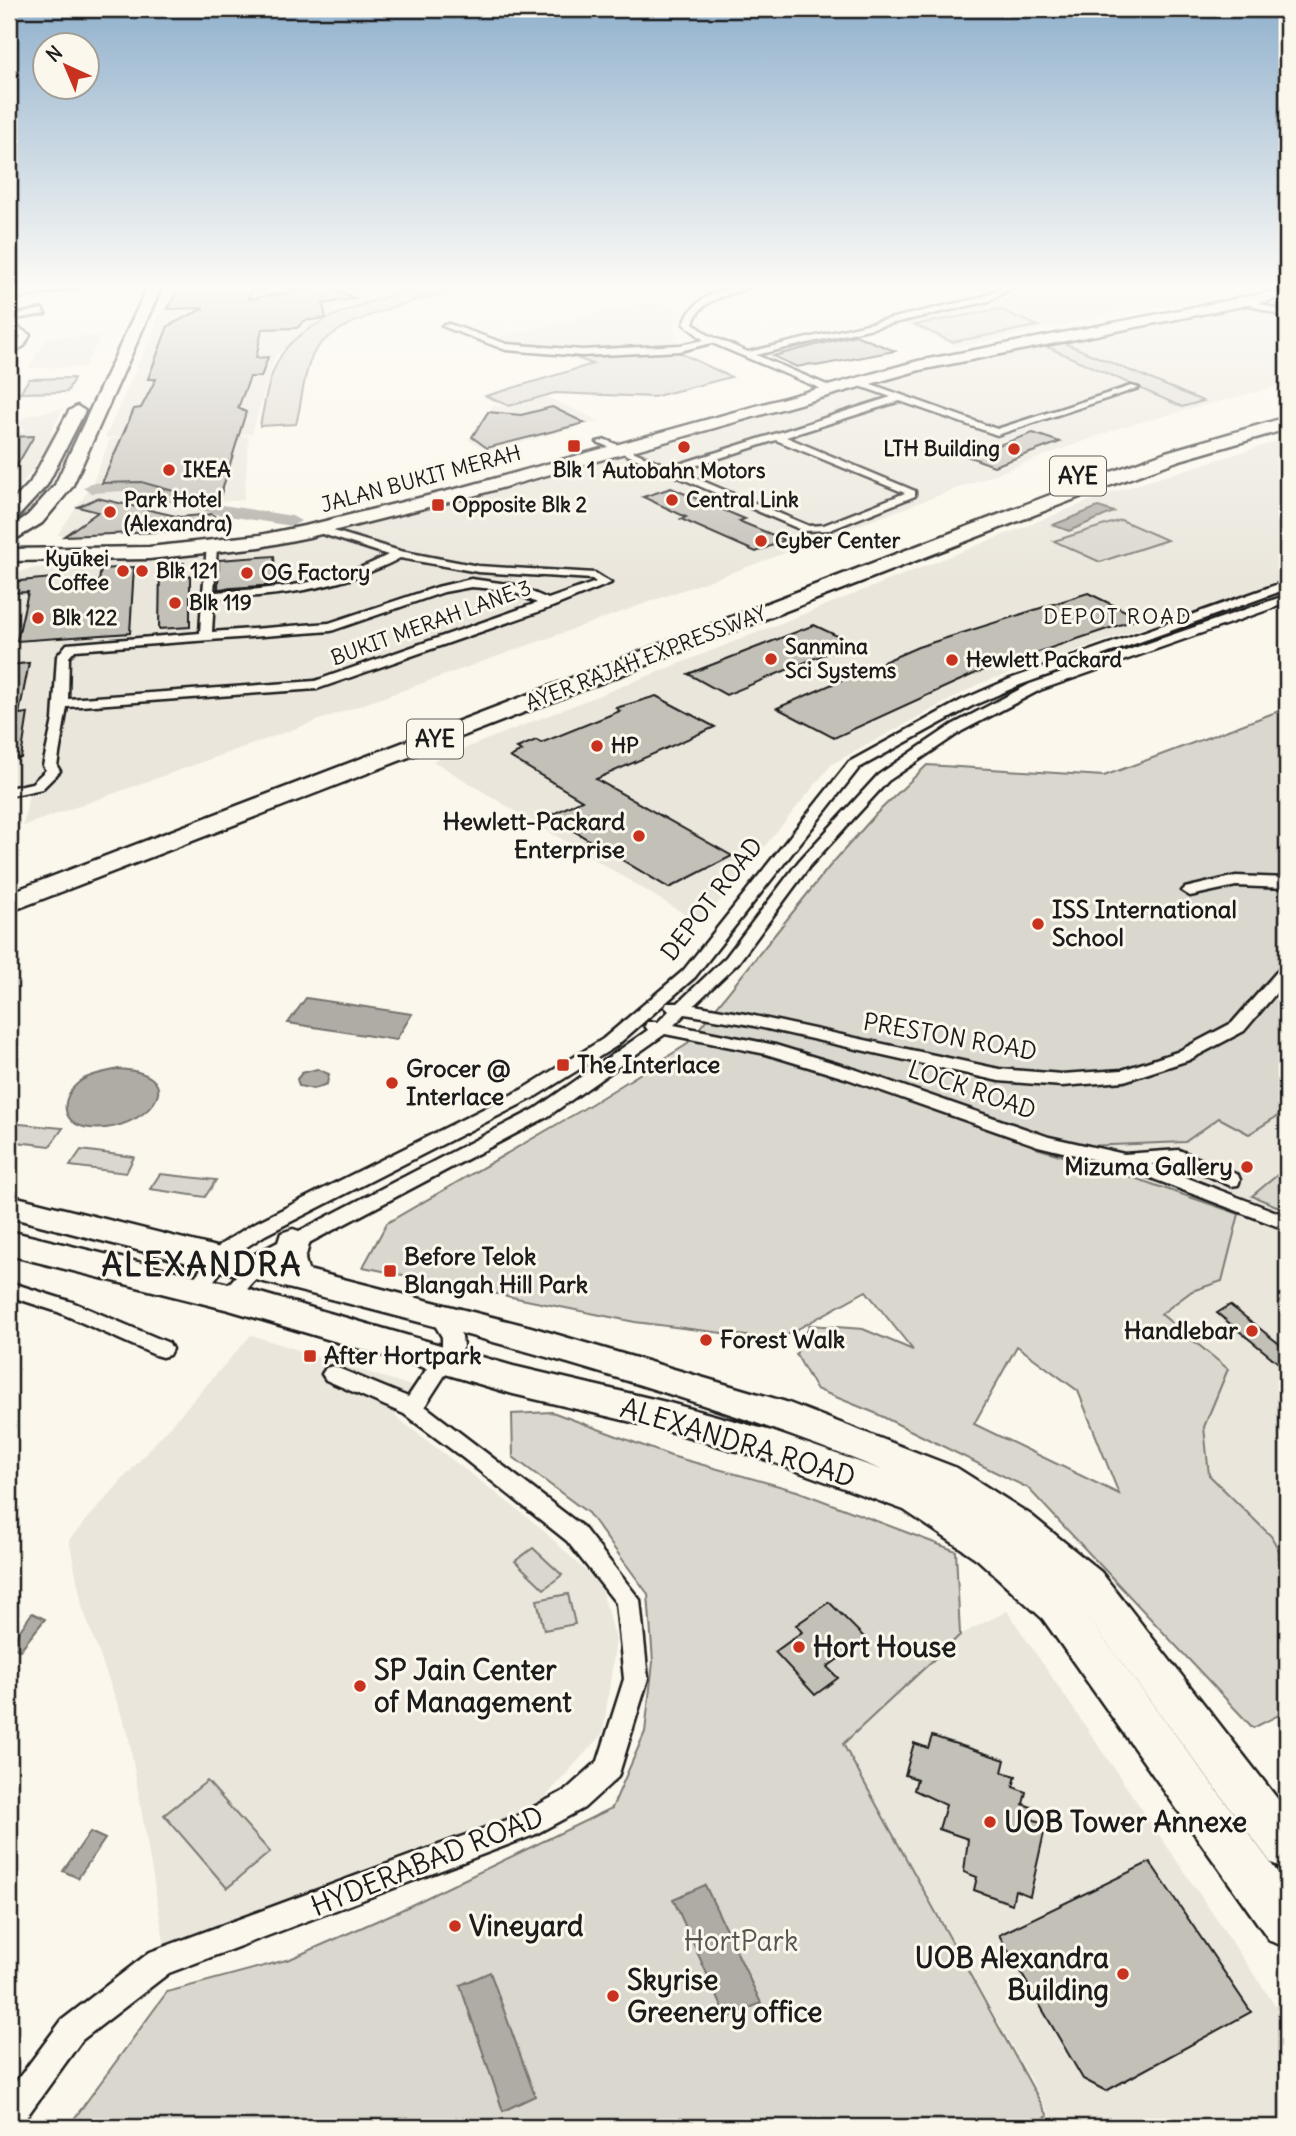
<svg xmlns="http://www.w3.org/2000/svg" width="1296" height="2136" viewBox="0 0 1296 2136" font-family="Delius,sans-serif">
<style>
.built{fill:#eae6dc}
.green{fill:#dad7ce;stroke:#7b7a75;stroke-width:2;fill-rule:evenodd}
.water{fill:#afaca5;stroke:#74726e;stroke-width:2}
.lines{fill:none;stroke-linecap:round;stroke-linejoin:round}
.river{fill:#afaca5;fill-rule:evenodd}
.building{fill:#c3c0b8;stroke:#1c1c1c;stroke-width:2}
.street-casing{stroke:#1c1c1c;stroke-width:5}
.primary-casing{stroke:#1c1c1c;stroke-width:5}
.highway-casing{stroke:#1c1c1c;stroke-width:5}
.street{fill:#fbf7ec;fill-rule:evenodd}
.primary{fill:#fbf7ec;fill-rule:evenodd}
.highway{fill:#fbf7ec;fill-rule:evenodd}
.poi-dot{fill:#c8321e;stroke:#fbf7ec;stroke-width:2.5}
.labels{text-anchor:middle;stroke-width:6;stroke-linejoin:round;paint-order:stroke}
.far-poi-label{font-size:21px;font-weight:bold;fill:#1c1c1c;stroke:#fbf7ec;text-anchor:start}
.far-street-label{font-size:21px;fill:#1c1c1c;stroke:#fbf7ec}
.far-neighbourhood-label{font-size:21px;letter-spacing:2px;fill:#1c1c1c;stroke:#fbf7ec}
.shield{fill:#fbf7ec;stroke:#5f5e5a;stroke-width:2}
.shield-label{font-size:23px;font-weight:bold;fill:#1c1c1c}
.poi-label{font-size:24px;font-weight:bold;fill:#1c1c1c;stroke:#fbf7ec;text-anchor:start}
.street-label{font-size:24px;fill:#1c1c1c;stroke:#fbf7ec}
.near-street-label{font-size:28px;fill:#1c1c1c;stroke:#fbf7ec}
.near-poi-label{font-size:28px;font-weight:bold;fill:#1c1c1c;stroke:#fbf7ec;text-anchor:start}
.near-park-label{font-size:28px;fill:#555451;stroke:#fbf7ec}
.district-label{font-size:32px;font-weight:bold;letter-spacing:2px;fill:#1c1c1c;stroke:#fbf7ec}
</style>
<rect width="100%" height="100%" fill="#fbf7ec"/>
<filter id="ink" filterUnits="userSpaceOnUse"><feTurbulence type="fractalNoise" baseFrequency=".0143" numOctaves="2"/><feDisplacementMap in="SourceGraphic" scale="14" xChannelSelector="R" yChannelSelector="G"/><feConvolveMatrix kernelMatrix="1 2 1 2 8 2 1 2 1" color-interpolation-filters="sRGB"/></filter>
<g filter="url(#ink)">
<g class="built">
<path d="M173,286H435L339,309L275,355L252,434L105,438Z"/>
<path d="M1020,286H1176L1212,298L1131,311L957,347L901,323L999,300L1014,294Z"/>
<path d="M651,300L674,309V328L680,346L596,351L512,345L493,339Z"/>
<path d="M1249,305L1287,320V384L1122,427L747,567L23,826L31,783L9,785V575L34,568L196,556L284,545L549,475L957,361Z"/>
<path d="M102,336L84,367L28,368L48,337Z"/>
<path d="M547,397L600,421L490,451L468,440L493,406L510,407Z"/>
<path d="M63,408L51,433L56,434L9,504V432H25L18,423L27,416Z"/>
<path d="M249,436L244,500L205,503L139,484H92L110,439Z"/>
<path d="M1287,438V575L1285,577L1287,579L981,683L832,764L701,924L433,761L1107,494Z"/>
<path d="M88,491L143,493L222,514L221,530L57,535Z"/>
<path d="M1284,1112L1287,1113V1565L1271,1536L1209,1475L1204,1427L1228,1369L1161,1314L1192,1291L1222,1281L1238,1214L1111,1170L1034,1148L1184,1142L1219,1117L1249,1134Z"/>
<path d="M251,1335L417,1388L395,1416L539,1526L600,1585L616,1639L603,1733L530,1814L165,1947L128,1733L83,1609L69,1540Z"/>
<path d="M1007,1611L1287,2023V2127H1057L843,1744L960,1635Z"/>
</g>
<g class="green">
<path d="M427,286H474C434,295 345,315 318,347C304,362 302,404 296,424L260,426C265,401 268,376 282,354C308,315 385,297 427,286Z"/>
<path d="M999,309L1038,326L952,342L915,325Z"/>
<path d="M1064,343L1203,401L1182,407L1045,346Z"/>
<path d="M674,350L731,377L653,397L555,393L509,406L486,396L593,364L565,354L590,356Z"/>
<path d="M74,378L67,392L20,393L29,379Z"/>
<path d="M1121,520L1167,540L1100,562L1054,541Z"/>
<path d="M1287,708V1113L1284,1112L1249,1134L1219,1118L1185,1142L1036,1148L1111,1170L1239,1214L1222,1281L1192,1291L1161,1314L1228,1369L1204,1427L1209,1475L1271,1536L1287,1565V1711L1253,1728L1028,1488L875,1413L816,1389L796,1354L810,1325L863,1329L913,1350L866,1291L778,1340L635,1322L363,1267L387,1223L580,1111L686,1045L829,867L876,814L927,765L1104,776ZM1017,1346L1078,1391L1119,1494L974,1424Z"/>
<path d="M9,1123L62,1128H63L50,1146L9,1141Z"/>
<path d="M81,1150L134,1157L126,1173L70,1166Z"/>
<path d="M1287,1167V1207L1284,1209L1252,1196Z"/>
<path d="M160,1174L216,1180L205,1197L150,1189Z"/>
<path d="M552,1412L671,1456L797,1491L956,1551L960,1635L843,1744L1048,2116L1029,2127H68L167,1992L290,1959L399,1911L612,1808L645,1732L653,1662L648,1594L588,1513L513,1457L512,1414Z"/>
<path d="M533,1548L562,1575L544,1589L515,1561Z"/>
<path d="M568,1594L575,1624L544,1630L537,1600Z"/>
<path d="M207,1781L270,1852L227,1888L164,1815Z"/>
</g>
<g class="water">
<path d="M1098,507L1114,512L1069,531L1053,525Z"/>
<path d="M306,998L412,1014L396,1040L288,1023Z"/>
<path d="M119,1069C197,1075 143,1134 90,1128C59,1125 59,1096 82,1080C93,1073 106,1072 119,1069Z"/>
<path d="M317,1069L329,1074L327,1084L313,1089L299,1086L297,1079L302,1073Z"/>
<path d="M32,1613L45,1619L20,1650L9,1646Z"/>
<path d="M90,1832L105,1839L78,1878L63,1871Z"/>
<path d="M705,1885L761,2003L727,2018L673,1899Z"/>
<path d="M490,1972L535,2096L503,2111L460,1985Z"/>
</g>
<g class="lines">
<path class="river" d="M127,481L166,488L216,504L292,516L301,521L292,526L216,514L127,491L91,493L83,488L91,483Z"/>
</g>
<g class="building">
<path d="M179,286H253L248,299L330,286L354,298L323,304L326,318L304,321L297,328L262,329L256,358L268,357L261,377H250L238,408L246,412L219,500H206L141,482L102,483L134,409L141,408L156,379H148L168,326L204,308L168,309Z"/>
<path d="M855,335L895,351L816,366L811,364L797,367L773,356Z"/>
<path d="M552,407L585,423L487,448L472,437L488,412L521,415Z"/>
<path d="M1033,433L1060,442L994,466L967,456Z"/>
<path d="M34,436L9,479V437Z"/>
<path d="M671,488L745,519L739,521L785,540L756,552L681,519L686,517L643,497Z"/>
<path d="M97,498L180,517L212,514L222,524L202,530L64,536L98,512L78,507Z"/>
<path d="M274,556L276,585L218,589L219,560Z"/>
<path d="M184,563L183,576H190V627L159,629L160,565Z"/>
<path d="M134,567L130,633L17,641L28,592L9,593V582L52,578L50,591L98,587L101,569Z"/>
<path d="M1088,593L1140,618L976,673L834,738L777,708L918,647Z"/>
<path d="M814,625L852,643L726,695L688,674Z"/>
<path d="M29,663L19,714L28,713L21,758L9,759V665Z"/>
<path d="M656,696L715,727L596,779L732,856L669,888L549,816L582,800L510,757L522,751L517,748L536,740L541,743L620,711L616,708Z"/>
<path d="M1230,1305L1287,1350V1370L1217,1313Z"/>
<path d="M829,1602L866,1639L827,1667L838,1678L815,1695L775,1652L802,1632L796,1625Z"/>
<path d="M932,1736L1005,1760L1002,1772L1016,1776L1013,1787L1026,1792L1023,1804L1034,1808L1032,1819L1046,1824L1030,1896L1015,1890L1012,1904L974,1890L977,1877L964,1872L968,1839L939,1829L946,1805L914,1790L917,1779L905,1775L914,1743L928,1748Z"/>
<path d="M1150,1862L1251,2012L1106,2091L1083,2079L999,1935Z"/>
</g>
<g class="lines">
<g class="street-casing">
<g id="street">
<path d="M67,286L83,287L9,299V295Z"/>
<path d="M750,286C729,297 701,297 693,323L708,335L748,352L983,297L1004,286H1015L989,301L756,355L834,388L836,390L831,393L712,343L680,351L582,356L506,350L442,326L449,324L507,344L582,350L680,345L704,340L684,324C693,297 723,286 750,286Z"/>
<path d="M1239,296L1287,313V318L1236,300Z"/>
<path d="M42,309L45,314L9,320V316Z"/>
<path d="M9,322L30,335L24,346L9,354V347L18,342L21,336L9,328Z"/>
<path d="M857,379L997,429L1131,386L1139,388L997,435L900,401L786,437L915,491V496L830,530L804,531L597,442L606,440L670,467L891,397L854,384V380ZM776,440L905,493L824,525L809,526L679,471Z"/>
<path d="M317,526L400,551L478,566L595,573L611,583L552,607L317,689L67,707L57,766L60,771L42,789L9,796V788L32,783L46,770L43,766L53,720L57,656L67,644L200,633L202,599L197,596L203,593L207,545L217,547L214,592C275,589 334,584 388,555L313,531V527ZM400,558L478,572L592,579L596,582L548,599L515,585L471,579L437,587L329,623L212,632L214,599C279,596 342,589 400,558ZM471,587L509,590L537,603L315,681L68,699L69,657L75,650L331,631L444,592Z"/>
<path d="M1287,581V589L1020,685L972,706L859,768L695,977L615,1047L533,1098L265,1235L234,1255L203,1294H189L186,1289L189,1284L220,1245L251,1225L521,1090L603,1039L683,971L849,762L962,700L1010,679Z"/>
<path d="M1287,595V603L1040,690L962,731L888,781L809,867L738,963L694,1005L745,1014L999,1069L1062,1074L1122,1070L1177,1052L1232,1023L1281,967L1287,965V980L1244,1031L1189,1060L1124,1081L1062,1086L999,1081L745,1024L685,1014L674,1025L775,1045L857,1070L1049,1137L1124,1154L1179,1150L1238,1175L1240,1180L1238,1185L1231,1186L1177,1162L1151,1164L1287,1216V1230L1117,1165L1038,1146L845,1078L766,1054L665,1034L547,1117L269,1264L236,1302H222L219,1297L222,1292L255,1254L535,1109L648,1030L645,1026L647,1022H658L669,1011L665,1007L667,1003H678L726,957L799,861L878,775L952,725L1030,684Z"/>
<path d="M1236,876L1287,878V888L1236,886L1190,896L1182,891L1185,888Z"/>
<path d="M9,1282L72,1302L169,1343L172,1349L169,1355L162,1357L155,1355L58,1312L9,1296Z"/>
<path d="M439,1307L446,1310L462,1336L463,1347L425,1406L583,1527L640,1600L648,1679L618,1777L584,1808L534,1835L169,1973L82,2040L20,2126L9,2127V2091L62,2020L150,1952L517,1816L566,1790L598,1761L624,1679L616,1603L567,1541L463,1458L404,1414L326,1380L322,1374L326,1368L333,1366L408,1397L442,1346V1337L429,1315L432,1310Z"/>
</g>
</g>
<g class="primary-casing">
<g id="primary">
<path d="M148,286H162L72,487L42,523L9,543V529L28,515L55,485Z"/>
<path d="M1287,289V297L920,370L476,495L309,537L260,547L149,559L9,561V549L149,547L260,535L309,525L464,487L918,361Z"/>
<path d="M77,406L85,411L47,485L16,519L9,520V505L30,483L69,411Z"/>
<path d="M9,1195L272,1261L281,1233L293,1229L305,1233L310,1241L305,1259L308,1270L531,1327L786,1402L957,1468L1031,1515L1101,1572L1287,1811V1869L1271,1863L1072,1596L1287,1885V1947L1270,1941L1043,1619L977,1559L904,1510L764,1459L666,1430L513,1394L229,1310L9,1255V1231L229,1284L513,1366L666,1402L771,1431L882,1470C601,1357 301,1294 9,1217Z"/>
</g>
</g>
<g class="highway-casing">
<path id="highway" d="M1287,417V429L1180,460L1106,487L9,912V893L1092,479L1166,452Z"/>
</g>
<use href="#street" class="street"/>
<use href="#primary" class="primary"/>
<use href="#highway" class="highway"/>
</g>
</g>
<linearGradient id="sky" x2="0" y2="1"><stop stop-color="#91b1cd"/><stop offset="0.49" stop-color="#fdfbf6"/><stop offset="1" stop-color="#fdfbf6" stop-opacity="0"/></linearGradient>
<rect width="1296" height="585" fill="url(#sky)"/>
<g class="poi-dot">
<rect x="567" y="439" width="14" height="14" rx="3.5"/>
<circle cx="684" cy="447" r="7"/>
<circle cx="1014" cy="449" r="7"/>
<circle cx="169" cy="470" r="7"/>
<circle cx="672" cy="500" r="7"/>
<rect x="431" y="498" width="14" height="14" rx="3.5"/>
<circle cx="110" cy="512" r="7"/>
<circle cx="761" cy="541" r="7"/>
<circle cx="123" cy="571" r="7"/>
<circle cx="142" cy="571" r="7"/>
<circle cx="247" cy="573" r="7"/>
<circle cx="175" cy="603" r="7"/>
<circle cx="38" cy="618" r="7"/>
<circle cx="771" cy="659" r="7"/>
<circle cx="952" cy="660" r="7"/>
<circle cx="597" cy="746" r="7"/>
<circle cx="639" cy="836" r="7"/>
<circle cx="1038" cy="924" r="7"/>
<rect x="556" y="1058" width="14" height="14" rx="3.5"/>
<circle cx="392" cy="1083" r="7"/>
<circle cx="1247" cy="1167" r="7"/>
<rect x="383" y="1264" width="14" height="14" rx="3.5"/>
<circle cx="1252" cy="1331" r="7"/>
<circle cx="706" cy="1340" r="7"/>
<rect x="303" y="1349" width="14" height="14" rx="3.5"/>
<circle cx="799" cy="1647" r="7"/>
<circle cx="360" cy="1686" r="7"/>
<circle cx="990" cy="1822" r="7"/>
<circle cx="455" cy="1926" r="7"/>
<circle cx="1123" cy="1974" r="7"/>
<circle cx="613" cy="1996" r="7"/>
</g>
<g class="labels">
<g class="far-poi-label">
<text x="1000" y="456" text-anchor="end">LTH Building</text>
<text x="183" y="477">IKEA</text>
<text x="574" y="477" text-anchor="middle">Blk 1</text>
<text x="684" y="478" text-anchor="middle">Autobahn Motors</text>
<text x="124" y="507">Park Hotel<tspan x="124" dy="24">(Alexandra)</tspan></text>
<text x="686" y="507">Central Link</text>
<text x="452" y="512">Opposite Blk 2</text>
<text x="775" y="548">Cyber Center</text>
<text x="109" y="566" text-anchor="end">Kyūkei<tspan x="109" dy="24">Coffee</tspan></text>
<text x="156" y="578">Blk 121</text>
<text x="261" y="580">OG Factory</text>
<text x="189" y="610">Blk 119</text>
<text x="52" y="625">Blk 122</text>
<text x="785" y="654">Sanmina<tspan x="785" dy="24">Sci Systems</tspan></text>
<text x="966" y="667">Hewlett Packard</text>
<text x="611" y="753">HP</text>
</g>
<g class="far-street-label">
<text transform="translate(421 479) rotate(-15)" y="7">JALAN BUKIT MERAH</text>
<text transform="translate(431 623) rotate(-20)" y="7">BUKIT MERAH LANE 3</text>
<text transform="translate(646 658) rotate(-21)" y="7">AYER RAJAH EXPRESSWAY</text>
</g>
<g class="far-neighbourhood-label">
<text x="1118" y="624">DEPOT ROAD</text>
</g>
<g class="shield">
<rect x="1050" y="456.5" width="56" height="39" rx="5"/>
<rect x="407" y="719.5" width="56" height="39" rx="5"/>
</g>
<g class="shield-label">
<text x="1078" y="484">AYE</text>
<text x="435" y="747">AYE</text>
</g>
<g class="poi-label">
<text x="625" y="830" text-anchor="end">Hewlett-Packard<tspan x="625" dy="28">Enterprise</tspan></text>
<text x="1052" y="918">ISS International<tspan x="1052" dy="28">School</tspan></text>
<text x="577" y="1073">The Interlace</text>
<text x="406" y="1077">Grocer @<tspan x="406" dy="28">Interlace</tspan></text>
<text x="1233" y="1175" text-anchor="end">Mizuma Gallery</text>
<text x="404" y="1265">Before Telok<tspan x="404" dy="28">Blangah Hill Park</tspan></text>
<text x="1238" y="1339" text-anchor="end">Handlebar</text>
<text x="720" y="1348">Forest Walk</text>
<text x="324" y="1364">After Hortpark</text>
</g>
<g class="street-label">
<text transform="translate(712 899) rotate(-52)" y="8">DEPOT ROAD</text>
<text transform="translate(950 1037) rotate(10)" y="8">PRESTON ROAD</text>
<text transform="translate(972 1090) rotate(19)" y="8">LOCK ROAD</text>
</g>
<g class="near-street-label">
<text transform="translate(738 1442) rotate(17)" y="10">ALEXANDRA ROAD</text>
<text transform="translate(427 1861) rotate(-22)" y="10">HYDERABAD ROAD</text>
</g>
<g class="near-poi-label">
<text x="813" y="1657">Hort House</text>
<text x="374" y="1680">SP Jain Center<tspan x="374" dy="32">of Management</tspan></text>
<text x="1004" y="1832">UOB Tower Annexe</text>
<text x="469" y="1936">Vineyard</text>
<text x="1109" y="1968" text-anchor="end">UOB Alexandra<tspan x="1109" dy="32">Building</tspan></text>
<text x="627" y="1990">Skyrise<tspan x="627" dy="32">Greenery office</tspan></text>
</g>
<g class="near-park-label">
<text x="741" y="1951">HortPark</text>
</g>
<g class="district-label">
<text x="202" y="1276">ALEXANDRA</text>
</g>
</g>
<rect width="1296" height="2136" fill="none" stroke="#fbf7ec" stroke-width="35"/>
<rect x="18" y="18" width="1261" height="2101" fill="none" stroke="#1c1c1c" stroke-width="2.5" filter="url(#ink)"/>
<g transform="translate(66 66) rotate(316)"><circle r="33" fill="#fbf7ec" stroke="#a29f99" stroke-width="2"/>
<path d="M0-5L12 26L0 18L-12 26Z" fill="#c8321e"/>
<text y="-10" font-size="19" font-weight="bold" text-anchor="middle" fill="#1c1c1c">N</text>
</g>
</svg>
